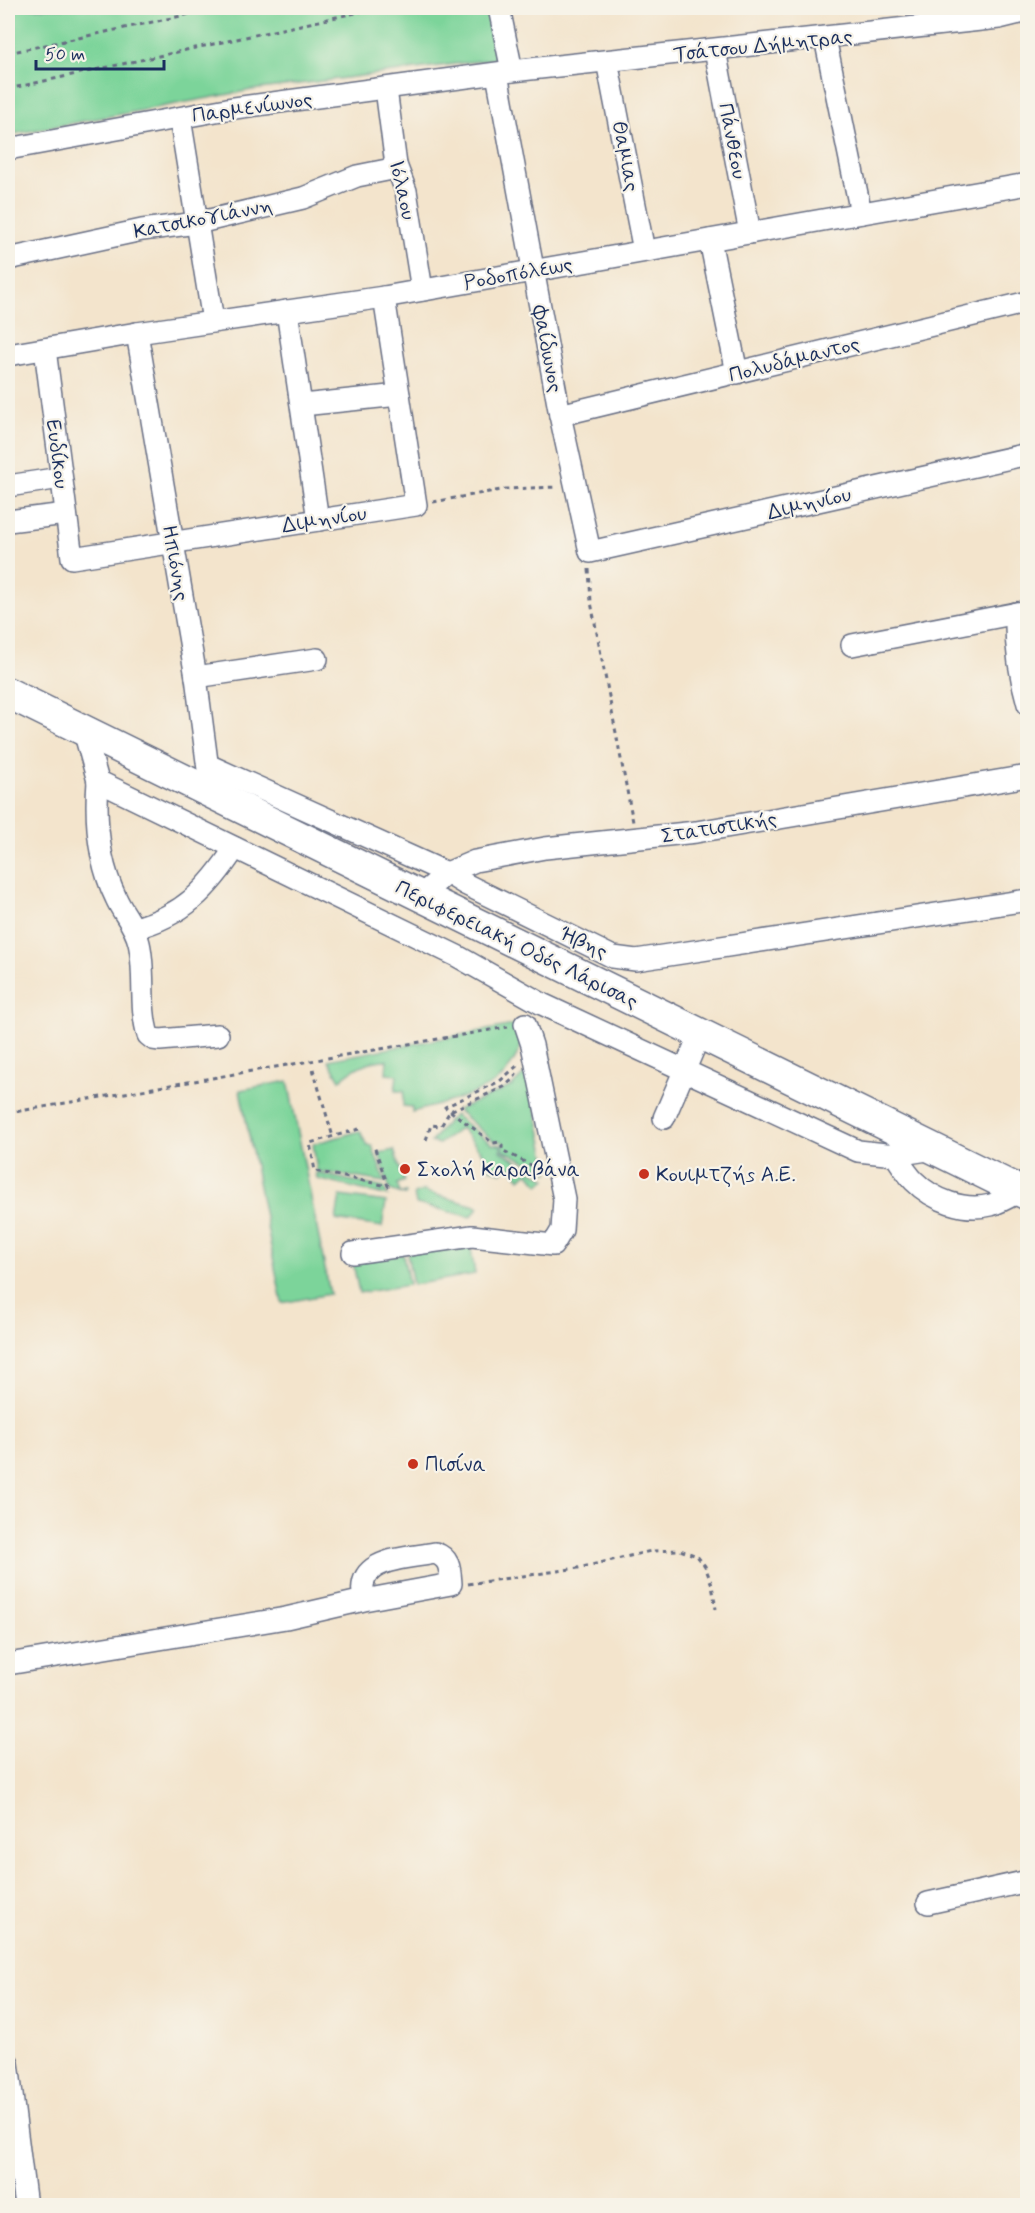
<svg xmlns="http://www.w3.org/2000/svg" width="1035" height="2213" viewBox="0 0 1035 2213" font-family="Mynerve,sans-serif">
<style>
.green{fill:#7bd49a;stroke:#4b827c;stroke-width:1.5}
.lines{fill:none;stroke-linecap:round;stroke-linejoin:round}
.minor-casing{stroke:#676e84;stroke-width:24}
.highway-casing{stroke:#676e84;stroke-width:33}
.path{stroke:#676e84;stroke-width:3;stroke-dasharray:4.5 4.5;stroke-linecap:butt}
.minor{stroke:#fff;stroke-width:21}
.highway{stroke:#fff;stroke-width:30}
.poi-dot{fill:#c8321e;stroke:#f7f3e8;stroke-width:2}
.labels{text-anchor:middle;stroke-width:4.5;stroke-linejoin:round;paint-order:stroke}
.street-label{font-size:21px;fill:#1b2f5e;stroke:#f7f3e8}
.poi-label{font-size:21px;fill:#1b2f5e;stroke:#f7f3e8;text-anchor:start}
</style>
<rect width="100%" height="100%" fill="#f7f3e8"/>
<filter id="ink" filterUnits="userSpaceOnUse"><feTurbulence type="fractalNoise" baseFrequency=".0167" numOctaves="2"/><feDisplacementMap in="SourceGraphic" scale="12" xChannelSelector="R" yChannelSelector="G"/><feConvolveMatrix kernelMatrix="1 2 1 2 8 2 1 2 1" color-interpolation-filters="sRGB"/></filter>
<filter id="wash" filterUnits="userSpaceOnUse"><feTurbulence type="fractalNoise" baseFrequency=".008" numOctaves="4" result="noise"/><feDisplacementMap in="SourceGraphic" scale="24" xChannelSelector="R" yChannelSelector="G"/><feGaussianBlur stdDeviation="1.35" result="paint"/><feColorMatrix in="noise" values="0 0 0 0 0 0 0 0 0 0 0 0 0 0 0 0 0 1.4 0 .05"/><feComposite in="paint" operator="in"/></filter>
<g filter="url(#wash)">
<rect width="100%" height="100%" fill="#f3e4cc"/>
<g class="green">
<path d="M8,8H493L502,58L252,90L8,135Z"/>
<path d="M518,1024C520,1030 523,1037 522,1043C519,1053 508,1072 500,1079C481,1094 435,1106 412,1112V1107L403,1106L404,1091H395L397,1075L386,1074L387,1060C369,1060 353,1068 340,1080L328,1060Z"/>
<path d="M528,1070L549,1173L503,1150V1143L501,1141H494L457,1110L512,1086Z"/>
<path d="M288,1081L330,1294L282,1303L240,1090Z"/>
<path d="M455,1115L492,1144L501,1145V1151L546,1179L539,1185L528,1172L520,1179L509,1165L502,1172L491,1169L483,1158L485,1156L461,1128L439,1144L431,1142L447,1122Z"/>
<path d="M360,1131L367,1146H372L385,1182L317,1171L313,1144Z"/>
<path d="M394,1150L404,1181L397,1184L400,1193H406L405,1195L390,1190L379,1153Z"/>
<path d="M316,1173L384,1188L388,1196L317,1179Z"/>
<path d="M426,1190V1192L479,1207L471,1217L416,1204L414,1194Z"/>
<path d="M340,1196L386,1202L382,1227L336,1220Z"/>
<path d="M470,1243L475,1274L413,1285L407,1253Z"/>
<path d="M403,1254L409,1285L359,1293L353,1263Z"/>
</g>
</g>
<g filter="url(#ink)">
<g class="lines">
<g class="minor-casing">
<g id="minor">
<path d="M499,8L512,71"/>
<path d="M825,38L861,213"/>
<path d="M715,50L750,233"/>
<path d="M607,61L644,251"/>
<path d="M497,74L560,415L590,552L1028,454"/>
<path d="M386,89L396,165L406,191L422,290"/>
<path d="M180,118L213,321"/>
<path d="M8,149L227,109L512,71L999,18L1028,11"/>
<path d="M710,240L737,373"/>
<path d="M8,259L142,230L197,223L303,198L357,176L387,170L396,165"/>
<path d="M287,311L318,520"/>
<path d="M137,333L196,677L209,777"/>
<path d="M45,349L72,558L416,505L384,297"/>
<path d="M8,355L137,333L384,297L1028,184"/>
<path d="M302,405L399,395"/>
<path d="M560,415L1028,302"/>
<path d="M8,486L61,478"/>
<path d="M8,521L66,514"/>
<path d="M1016,613C1015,644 1019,673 1028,704"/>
<path d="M852,645L1028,611"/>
<path d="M196,677L317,659"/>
<path d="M84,731L98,781L457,956L542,1004L858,1151L895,1155L934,1149"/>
<path d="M208,765L447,873L465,884L613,957L636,960L1028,900"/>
<path d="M98,781C95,821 98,861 116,898C123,914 135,925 139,943C146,972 139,1006 148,1035L153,1039L160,1040L218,1035"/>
<path d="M420,896L447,873L475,861L545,848L696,832L1028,776"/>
<path d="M135,928C183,916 209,888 235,848"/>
<path d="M664,1118L700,1034"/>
<path d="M895,1155C901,1164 907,1174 914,1181C933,1200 964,1212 991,1205C1001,1202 1011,1196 1020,1191"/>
<path d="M353,1253L472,1236L553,1245L562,1230L564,1199L532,1045L525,1024"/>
<path d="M8,1664L286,1618L364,1600L451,1584C450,1569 450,1558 435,1553C405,1559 354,1557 364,1600"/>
<path d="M928,1903L1028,1881"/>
<path d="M8,2063L26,2206"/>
</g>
</g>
<g class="highway-casing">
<path id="highway" d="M8,693L1028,1195"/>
</g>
<g class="path">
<path d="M8,53L218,8"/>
<path d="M8,89L378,8"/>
<path d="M433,502L506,489L557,487"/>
<path d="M589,569L591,602L633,822"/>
<path d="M517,1066L500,1081L445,1107L493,1143L499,1142L502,1145V1150L540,1170"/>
<path d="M313,1069L333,1137"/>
<path d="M8,1113L508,1027"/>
<path d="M359,1129L310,1143L315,1171L388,1186L374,1146"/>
<path d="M426,1140L431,1125L441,1126L450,1111L504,1087L514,1078L519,1070"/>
<path d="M468,1584L578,1568L651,1551L680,1550L697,1556L705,1566L712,1585L716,1609"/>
</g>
<use href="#minor" class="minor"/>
<use href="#highway" class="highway"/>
</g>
</g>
<g class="poi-dot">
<circle cx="405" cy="1169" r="6"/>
<circle cx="644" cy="1174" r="6"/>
<circle cx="413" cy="1464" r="6"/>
</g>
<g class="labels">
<g class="street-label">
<text transform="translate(763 45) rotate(-6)" y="7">Τσάτσου Δήμητρας</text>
<text transform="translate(252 107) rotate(-8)" y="7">Παρμενίωνος</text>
<text transform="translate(733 141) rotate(79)" y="7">Πάνθεου</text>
<text transform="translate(626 156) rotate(79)" y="7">Θαμιας</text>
<text transform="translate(403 190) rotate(77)" y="7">Ιόλαου</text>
<text transform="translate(203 218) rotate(-11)" y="7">Κατσικογιάννη</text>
<text transform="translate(518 273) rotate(-10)" y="7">Ροδοπόλεως</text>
<text transform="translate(548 349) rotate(79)" y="7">Φαίδωνος</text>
<text transform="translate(794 359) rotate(-14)" y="7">Πολυδάμαντος</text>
<text transform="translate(58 454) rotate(83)" y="7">Ευδίκου</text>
<text transform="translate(809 503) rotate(-13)" y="7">Διμηνίου</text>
<text transform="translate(324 519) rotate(-9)" y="7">Διμηνίου</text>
<text transform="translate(176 563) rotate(80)" y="7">Ηπιόνης</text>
<text transform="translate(719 827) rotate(-9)" y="7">Στατιστικής</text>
<text transform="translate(584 942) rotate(25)" y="7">Ήβης</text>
<text transform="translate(517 944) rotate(26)" y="7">Περιφερειακή Οδός Λάρισας</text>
</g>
<g class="poi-label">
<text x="417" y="1176">Σχολή Καραβάνα</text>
<text x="656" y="1181">Κουιμτζήs Α.Ε.</text>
<text x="425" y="1471">Πισίνα</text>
</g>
</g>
<rect width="1035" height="2213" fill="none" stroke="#f7f3e8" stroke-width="30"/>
<path d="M36 60v9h128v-9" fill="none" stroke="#1b2f5e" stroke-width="3"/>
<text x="45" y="60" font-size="18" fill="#1b2f5e" stroke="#f7f3e8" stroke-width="4.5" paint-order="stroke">50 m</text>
</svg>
